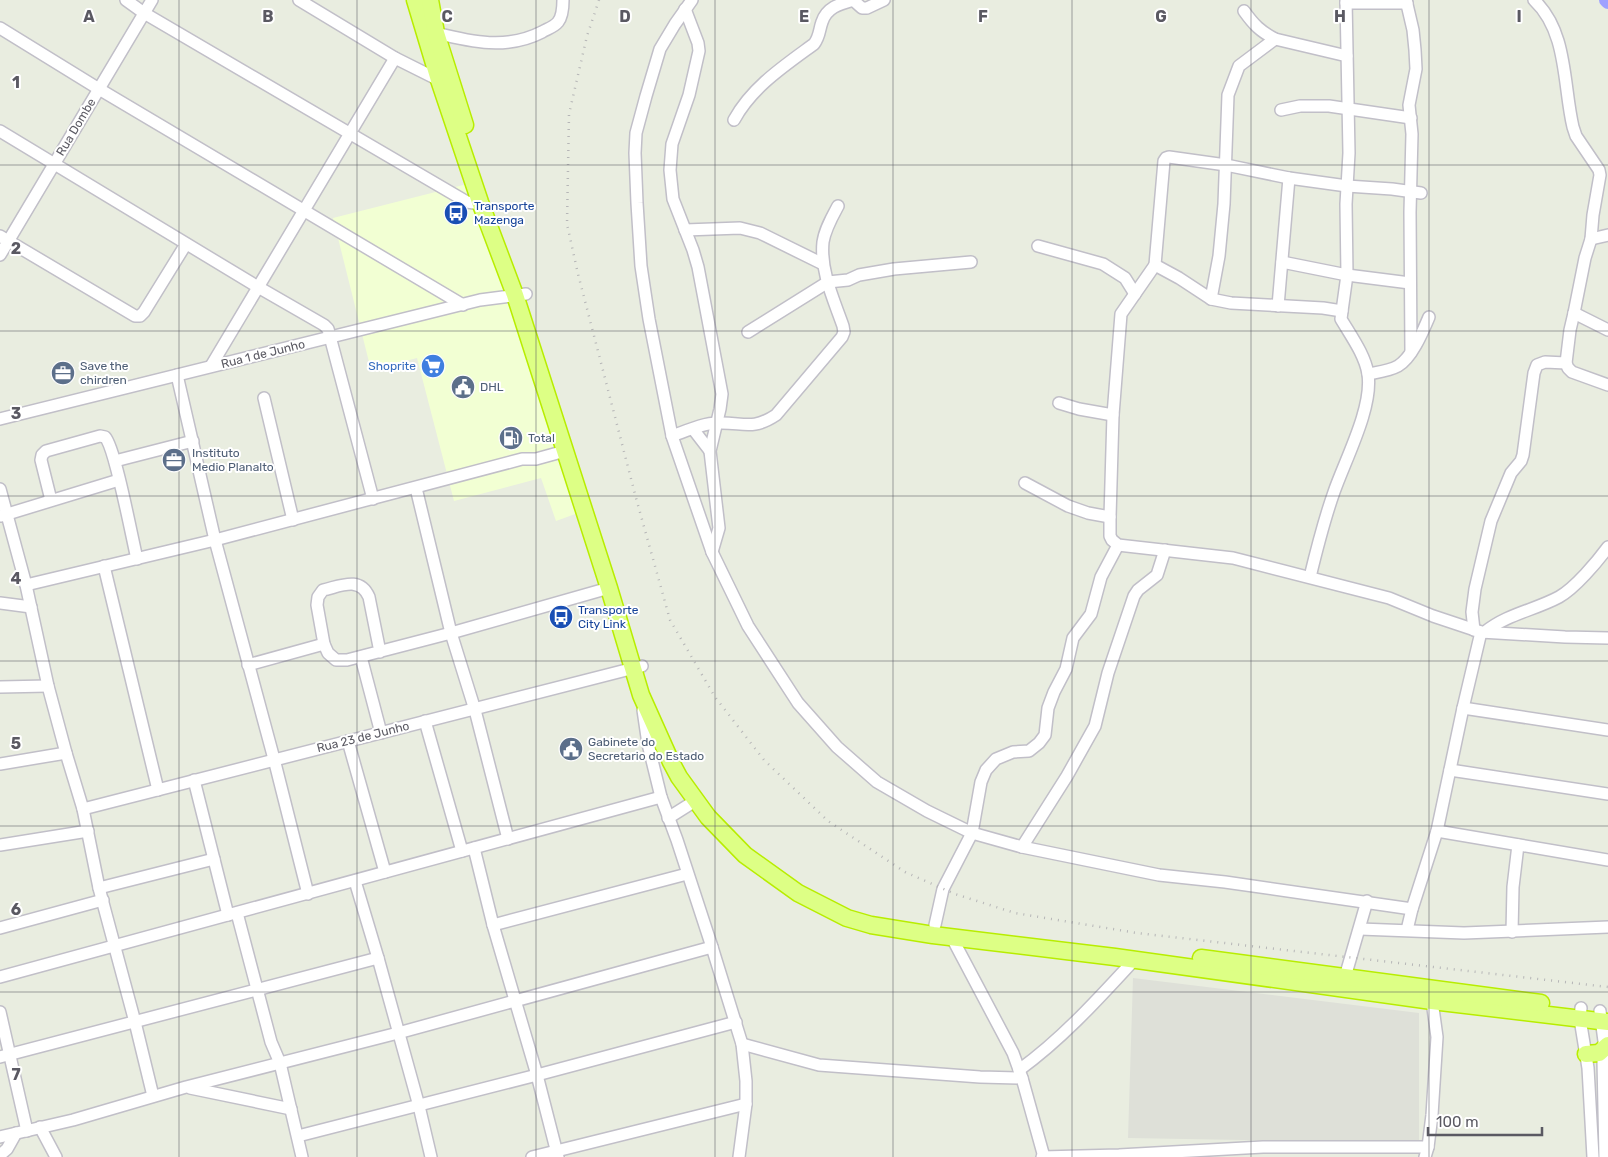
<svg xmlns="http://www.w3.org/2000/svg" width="1608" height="1157" viewBox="0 0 1608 1157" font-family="Rubik,sans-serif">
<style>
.commercial{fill:#f2ffd3}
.industrial{fill:#dee0d8}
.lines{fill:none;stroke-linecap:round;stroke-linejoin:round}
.river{stroke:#9ea1ff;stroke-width:14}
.minor-casing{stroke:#c1bfc8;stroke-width:14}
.highway-casing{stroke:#b8ed00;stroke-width:19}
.minor{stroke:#fff;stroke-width:11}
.highway{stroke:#ddff85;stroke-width:16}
.rail{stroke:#b6b6b7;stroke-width:2.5;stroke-dasharray:1 6;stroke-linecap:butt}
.grid{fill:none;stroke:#5a5962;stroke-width:1;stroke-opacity:0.55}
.labels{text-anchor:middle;stroke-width:4;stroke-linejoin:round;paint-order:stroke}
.street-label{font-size:12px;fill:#5a5962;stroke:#fff}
.transit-label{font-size:12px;fill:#164399;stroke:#fff;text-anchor:start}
.service-label{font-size:12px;fill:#4e5e75;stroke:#fff;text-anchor:start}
.shop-label{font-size:12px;fill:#366cbe;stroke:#fff;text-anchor:end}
.grid-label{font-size:16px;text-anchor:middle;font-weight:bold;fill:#5a5962;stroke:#fff;stroke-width:4;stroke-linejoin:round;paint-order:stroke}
</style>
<rect width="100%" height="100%" fill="#e9ede0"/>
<path class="commercial" d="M471,183L578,513L556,521L541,478L454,501L417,358L371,370L333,218Z"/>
<path class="industrial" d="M1133,978L1419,1013V1143L1128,1138Z"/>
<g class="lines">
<path class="river" d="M1606,0L1608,2"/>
<g class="minor-casing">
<g id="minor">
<path d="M126,0L144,13L467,202L474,203L480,202"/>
<path d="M299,0L395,58L439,80"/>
<path d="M692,0L675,24L660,49L646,96L636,133L635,153L637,203L641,266L649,319L672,436L712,552L748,626L798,703L837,747L877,782L927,811L972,833L1022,847L1159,875L1225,882L1412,909"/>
<path d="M853,0L862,8H867L884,0"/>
<path d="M1406,0L1413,30L1415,50L1416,69L1409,105L1412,134L1410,212L1411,352"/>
<path d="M1534,0C1568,32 1563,85 1573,127L1576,136L1599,170L1600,175L1593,215L1591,239L1585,258L1574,313L1570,330L1566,363L1568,368L1572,372L1608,385"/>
<path d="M1346,3H1407"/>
<path d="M685,9L698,43L699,51L689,95L672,144L670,170L673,199L693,250L698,267L722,394L720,409L710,451L719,528L712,552"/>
<path d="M1244,11C1254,25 1260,31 1275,39L1347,56"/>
<path d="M0,28L99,89L463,305"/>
<path d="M436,33C472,42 507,50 542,32C547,29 554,27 558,22C562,17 563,6 563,0"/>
<path d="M1281,110L1300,106H1329L1411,118"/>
<path d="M734,120C752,87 784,66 814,44C820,36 819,30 822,22C827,7 840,4 854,0"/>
<path d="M0,131L258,287L324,325L328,329L373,499"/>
<path d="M685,230L740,228L760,233L823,264"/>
<path d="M0,236L135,316H140L144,312L186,244"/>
<path d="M1591,239L1608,235"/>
<path d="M1038,246L1103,264L1125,278L1135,294"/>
<path d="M0,255L152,0"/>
<path d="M1282,262L1347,275L1410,283"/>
<path d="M1155,265L1121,314L1113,415L1110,517V536L1112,540L1118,545L1233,558L1389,598L1433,616L1481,632L1565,637L1608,638"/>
<path d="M1211,299L1219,256L1224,204L1228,95L1239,66L1275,39"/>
<path d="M1278,306L1289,178"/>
<path d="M1342,311L1347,275L1346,204L1349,153L1346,0"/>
<path d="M1574,313L1608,330"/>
<path d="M748,332L828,282L848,280L859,275L894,269L971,262"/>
<path d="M211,366L395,58"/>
<path d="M1368,374C1378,372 1389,371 1398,366C1412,358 1423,331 1429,317"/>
<path d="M177,375L215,540L274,759L308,894"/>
<path d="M264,398L293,520"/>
<path d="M1059,403L1079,409L1113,415"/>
<path d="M0,419L480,300L526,294"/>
<path d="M693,429L710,451"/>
<path d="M672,436C686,431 703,423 718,423C743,422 752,431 776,415L842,337L844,332L843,326C834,300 820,271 823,242C825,229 832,217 838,206"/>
<path d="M115,461L193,441"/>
<path d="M1025,483L1068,506L1088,513L1110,517"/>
<path d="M416,488L451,633L475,710L508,839"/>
<path d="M0,489L26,585L48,686L66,753L83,809L99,888L135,1022L153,1096"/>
<path d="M51,500L41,460L42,455L46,451L100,436L105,437C115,447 132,538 137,559"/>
<path d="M1,516L119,480"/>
<path d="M104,566L158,790"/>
<path d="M1310,577C1317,548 1324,520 1334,492C1345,460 1373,408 1368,374C1365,355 1351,336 1341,319L1342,311L1323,308L1231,303L1211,299L1179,278L1155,265L1164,161L1166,158L1169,157L1226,165L1289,178L1347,186L1392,189L1421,193"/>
<path d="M26,585L215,540L522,459H536L565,451"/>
<path d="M0,603L31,607"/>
<path d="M1474,630L1472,612L1475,589L1491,521L1511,473L1521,461L1523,455L1534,373L1537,365L1545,362L1566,363"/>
<path d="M1485,632C1507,614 1535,610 1559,597C1575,588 1597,562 1608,547"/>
<path d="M380,652L369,597C360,576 341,586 323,590L318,597L317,605L324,644L328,653L336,660H347L451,633L609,588"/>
<path d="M361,657L381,733"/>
<path d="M248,665L324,644"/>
<path d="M0,687L48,686"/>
<path d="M1463,708L1608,730"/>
<path d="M643,710L648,744L661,797L677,840L712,947L742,1044L746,1081V1104L739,1157"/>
<path d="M425,721L462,851"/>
<path d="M348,741L385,872"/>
<path d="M0,764L66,753"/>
<path d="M1450,770L1608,794"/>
<path d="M194,780L228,915"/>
<path d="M83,809L642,666"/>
<path d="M668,818L695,801"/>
<path d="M1437,831L1608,860"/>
<path d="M0,845L88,831"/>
<path d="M1022,847L1067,776L1095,726L1108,673L1134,596L1138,590L1157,575L1165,550"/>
<path d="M474,848L493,925L537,1075L558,1157"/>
<path d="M355,881L378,958L419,1106L431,1157"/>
<path d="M99,888L214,859"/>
<path d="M237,913L271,1042L280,1063L302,1157"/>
<path d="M493,925L687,874"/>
<path d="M935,925L943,889L972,833L981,782L986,770L996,759L1013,752L1029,751L1039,743L1045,735L1048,708L1054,692L1066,669L1073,638L1091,614L1101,577L1118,545"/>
<path d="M0,928L103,900"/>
<path d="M1360,929L1464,933L1608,927"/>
<path d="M1407,930L1412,909L1437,831L1463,708L1481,632"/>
<path d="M1512,932L1513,887L1518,845"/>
<path d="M951,936L1013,1053L1022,1078L1044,1157"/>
<path d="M0,977L661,797"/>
<path d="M1345,977L1367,901"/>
<path d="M1581,1008L1580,1019L1588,1068L1593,1157"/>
<path d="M1600,1011L1604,1041L1603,1060L1605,1157"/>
<path d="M0,1012L27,1131"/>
<path d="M742,1044L819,1065L980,1077L1022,1078"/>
<path d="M0,1057L378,958"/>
<path d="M1019,1070C1062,1039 1098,999 1134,960"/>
<path d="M190,1088L291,1109"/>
<path d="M40,1127L56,1157"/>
<path d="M298,1136L537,1075L736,1022"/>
<path d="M0,1137L73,1120L186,1087L398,1033L712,947"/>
<path d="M0,1155L7,1149L16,1133"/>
<path d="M532,1157L746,1104"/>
<path d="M1042,1157L1119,1155L1263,1147H1428"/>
<path d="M1425,1157L1428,1147L1432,1115L1437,1037L1432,1001"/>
</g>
</g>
<g class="highway-casing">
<g id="highway">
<path d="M415,0L439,80L480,202L515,295L609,588L641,695L671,762L679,777L708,817L745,855L798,893L847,918L871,925L933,935L1115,957L1432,1001L1608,1022"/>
<path d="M430,0L436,33L465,125"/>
<path d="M1201,958L1541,1003"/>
<path d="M1586,1054L1599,1053L1608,1045"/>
</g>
</g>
<use href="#minor" class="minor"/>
<use href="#highway" class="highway"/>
<path class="rail" d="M599,0L587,36L569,114L567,224L578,274L636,498L670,620L715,697L764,760L828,821L905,872L955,894L1015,913L1137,933L1608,987"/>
</g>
<path class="grid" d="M179,0V1157M357,0V1157M536,0V1157M715,0V1157M893,0V1157M1072,0V1157M1251,0V1157M1429,0V1157M0,165H1608M0,331H1608M0,496H1608M0,661H1608M0,826H1608M0,992H1608"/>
<defs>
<g id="bus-disc" transform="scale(1.25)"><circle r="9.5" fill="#1a4fb4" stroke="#fff"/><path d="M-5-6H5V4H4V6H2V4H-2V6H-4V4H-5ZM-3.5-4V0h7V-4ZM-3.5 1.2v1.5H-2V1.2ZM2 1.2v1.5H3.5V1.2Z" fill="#fff"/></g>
<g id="supermarket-disc" transform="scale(1.25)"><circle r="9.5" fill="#3f7fe0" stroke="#fff"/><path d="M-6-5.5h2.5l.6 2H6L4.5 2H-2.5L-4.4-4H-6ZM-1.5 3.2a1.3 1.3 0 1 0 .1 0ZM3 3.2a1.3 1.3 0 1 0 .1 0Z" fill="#fff"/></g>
<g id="office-disc" transform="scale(1.25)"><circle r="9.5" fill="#5c6f8a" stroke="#fff"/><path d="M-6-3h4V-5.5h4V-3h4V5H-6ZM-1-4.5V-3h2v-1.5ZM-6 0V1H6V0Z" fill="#fff"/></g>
<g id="civic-disc" transform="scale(1.25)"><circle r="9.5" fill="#5c6f8a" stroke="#fff"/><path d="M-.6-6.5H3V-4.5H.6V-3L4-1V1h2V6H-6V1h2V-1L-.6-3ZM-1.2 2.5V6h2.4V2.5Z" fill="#fff"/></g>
<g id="fuel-disc" transform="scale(1.25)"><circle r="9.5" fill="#5c6f8a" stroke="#fff"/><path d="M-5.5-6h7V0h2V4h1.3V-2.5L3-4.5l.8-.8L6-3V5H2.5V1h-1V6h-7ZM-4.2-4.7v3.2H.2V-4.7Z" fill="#fff"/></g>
</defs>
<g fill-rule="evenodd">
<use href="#bus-disc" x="456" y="213"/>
<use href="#supermarket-disc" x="433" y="366"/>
<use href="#office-disc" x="63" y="373"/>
<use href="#civic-disc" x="463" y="387"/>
<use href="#fuel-disc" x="511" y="438"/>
<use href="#office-disc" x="174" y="460"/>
<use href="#bus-disc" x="561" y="617"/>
<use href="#civic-disc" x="571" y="749"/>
</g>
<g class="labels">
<g class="street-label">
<text transform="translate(76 127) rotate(-59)" y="4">Rua Dombe</text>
<text transform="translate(263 354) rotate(-14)" y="4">Rua 1 de Junho</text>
<text transform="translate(363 737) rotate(-14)" y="4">Rua 23 de Junho</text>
</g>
<g class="transit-label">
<text x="474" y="210">Transporte<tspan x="474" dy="14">Mazenga</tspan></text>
<text x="578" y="614">Transporte<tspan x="578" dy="14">City Link</tspan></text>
</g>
<g class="service-label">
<text x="80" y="370">Save the<tspan x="80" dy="14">chirdren</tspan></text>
<text x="480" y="391">DHL</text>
<text x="528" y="442">Total</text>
<text x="192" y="457">Instituto<tspan x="192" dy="14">Medio Planalto</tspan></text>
<text x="588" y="746">Gabinete do<tspan x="588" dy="14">Secretario do Estado</tspan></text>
</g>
<g class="shop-label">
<text x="416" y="370">Shoprite</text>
</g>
</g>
<g class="grid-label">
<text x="89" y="22">A</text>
<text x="268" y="22">B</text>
<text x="447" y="22">C</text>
<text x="625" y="22">D</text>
<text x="804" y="22">E</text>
<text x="983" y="22">F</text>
<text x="1161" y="22">G</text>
<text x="1340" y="22">H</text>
<text x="1519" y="22">I</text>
<text x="16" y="88">1</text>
<text x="16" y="254">2</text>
<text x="16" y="419">3</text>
<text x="16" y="584">4</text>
<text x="16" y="749">5</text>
<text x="16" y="915">6</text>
<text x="16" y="1080">7</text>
</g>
<path d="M1428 1127v8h114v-8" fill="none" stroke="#5a5962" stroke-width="2.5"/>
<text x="1436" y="1127" font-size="15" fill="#5a5962" stroke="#ffffff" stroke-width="4" paint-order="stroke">100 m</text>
</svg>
